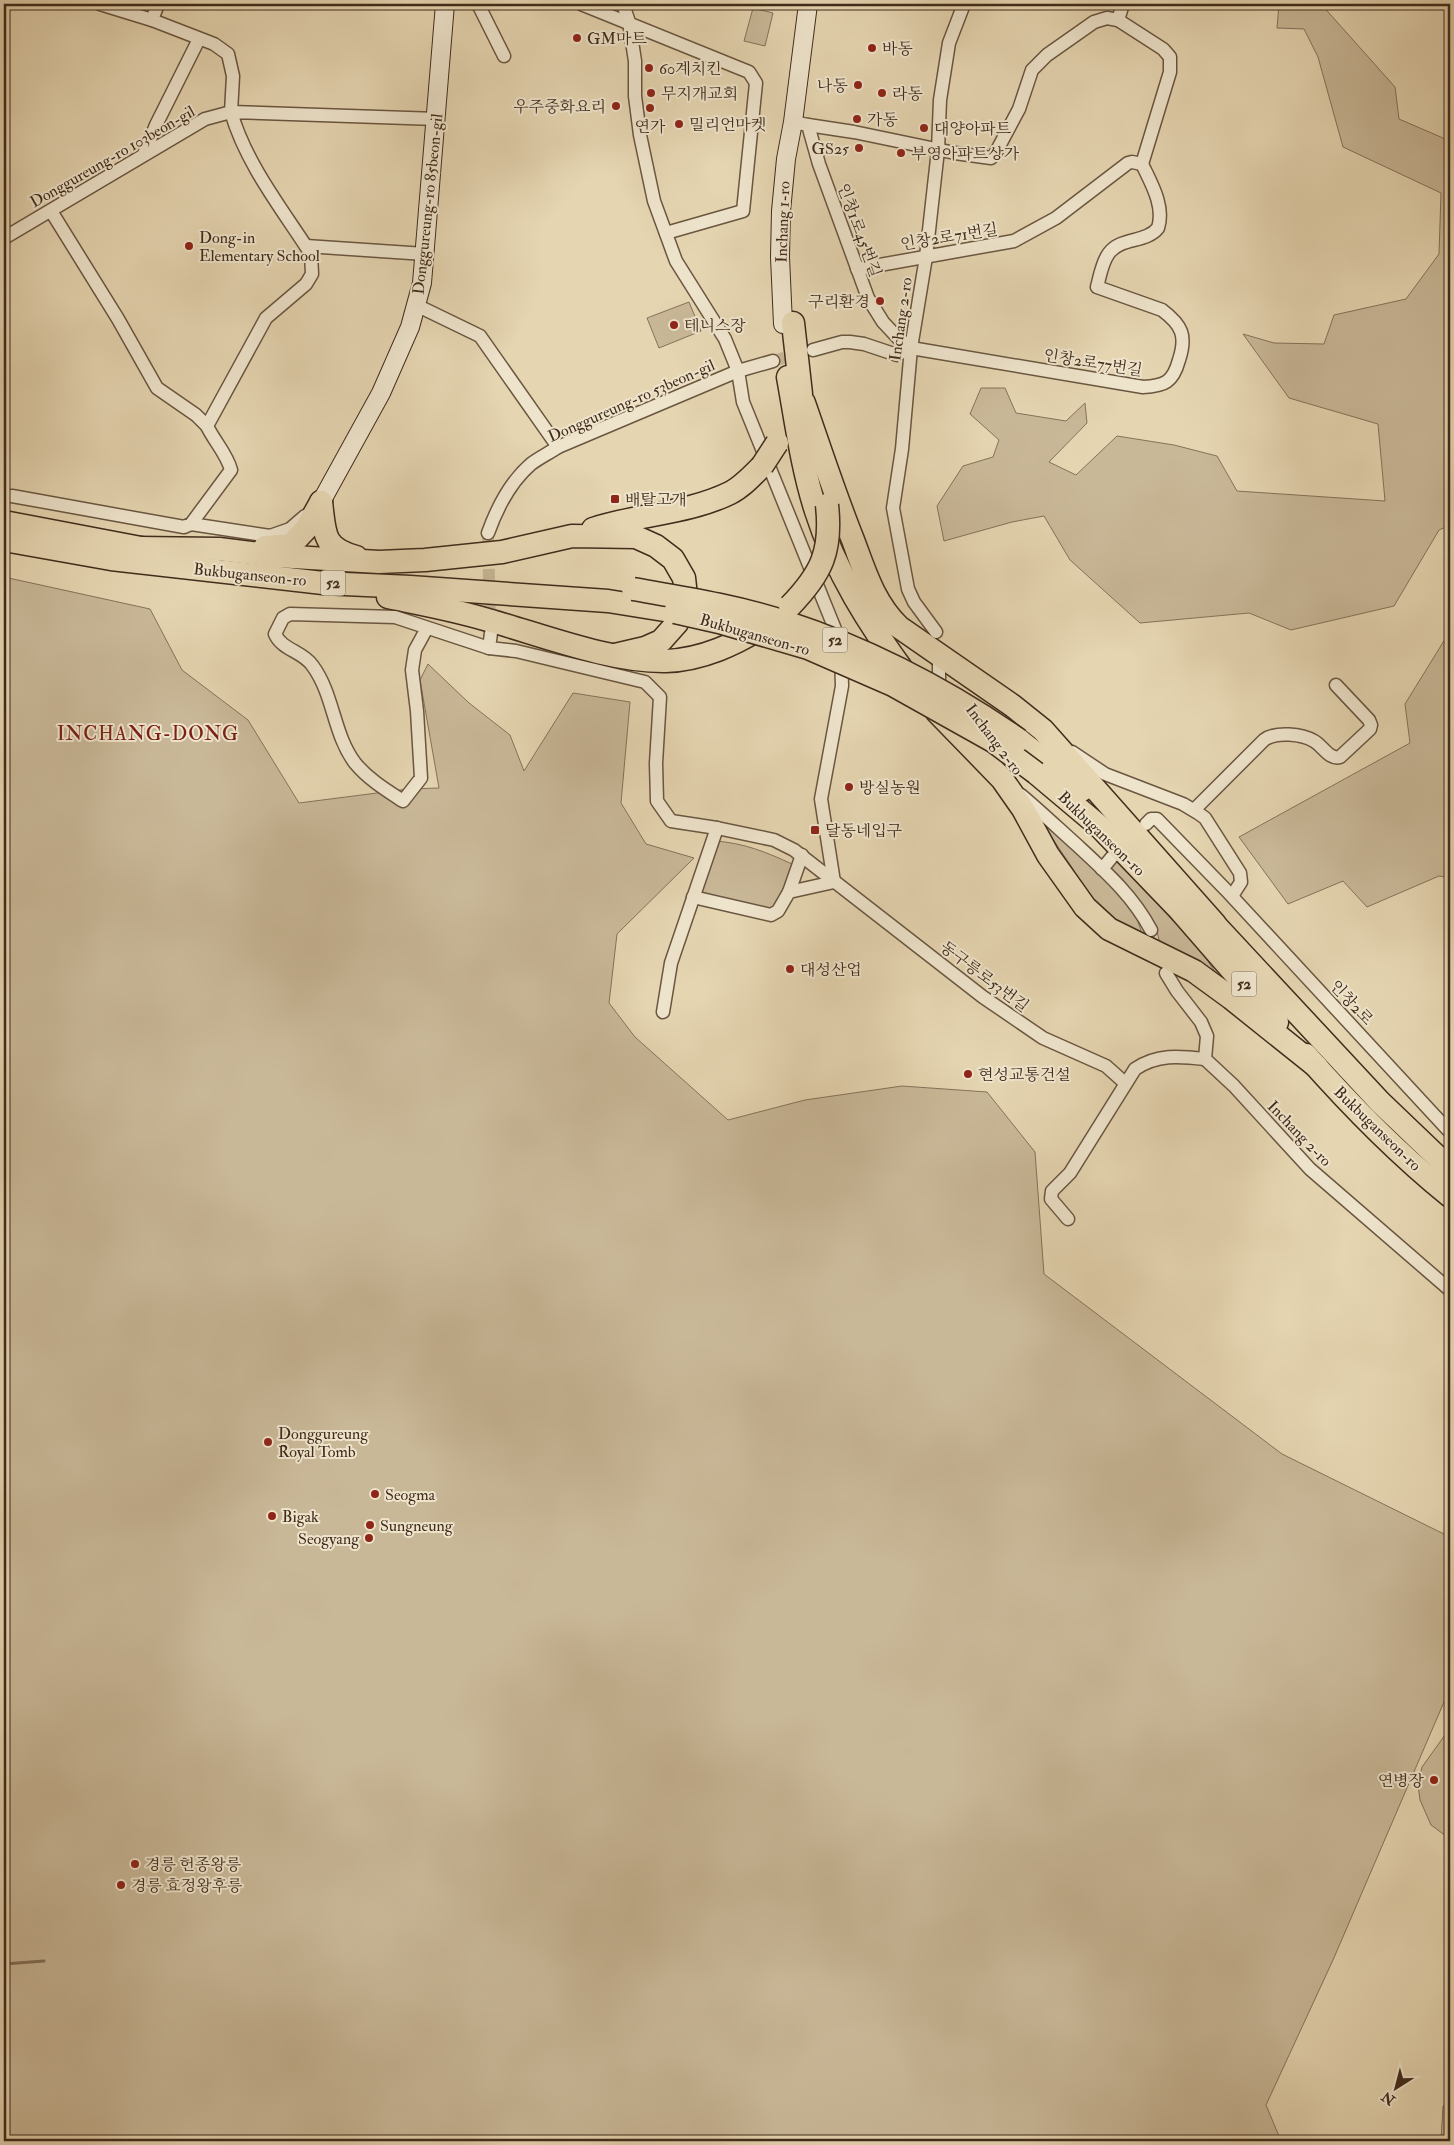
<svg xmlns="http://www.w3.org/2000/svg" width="1454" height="2145" viewBox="0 0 1454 2145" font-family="'IM FELL Double Pica','Noto Serif KR',serif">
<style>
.green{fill:#c9b898;stroke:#85725a}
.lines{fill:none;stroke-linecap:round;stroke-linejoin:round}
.stream{stroke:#826e56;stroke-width:3}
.street-tunnel{stroke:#c4b393;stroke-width:12;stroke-dasharray:12 6;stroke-linecap:butt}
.street-casing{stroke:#6a5640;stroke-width:15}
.secondary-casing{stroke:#412b1b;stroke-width:20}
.highway-casing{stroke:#412b1b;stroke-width:25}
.street{stroke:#eee4cc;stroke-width:12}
.secondary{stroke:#eee4cc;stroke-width:18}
.highway{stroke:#e5d5b1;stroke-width:22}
.highway-bridge-casing{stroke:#412b1b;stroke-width:25;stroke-linecap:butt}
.highway-bridge{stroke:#e5d5b1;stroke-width:22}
.poi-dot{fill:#8f2418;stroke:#eee4cc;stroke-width:2}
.labels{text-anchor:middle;stroke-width:4;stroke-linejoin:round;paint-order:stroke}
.shield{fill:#eee4cc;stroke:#756250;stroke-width:1}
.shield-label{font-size:15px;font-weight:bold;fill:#412b1b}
.poi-label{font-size:16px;fill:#412b1b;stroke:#eee4cc;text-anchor:start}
.street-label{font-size:16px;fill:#412b1b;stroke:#eee4cc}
.quarter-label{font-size:19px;letter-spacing:1px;fill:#7a1f14;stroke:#eee4cc}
</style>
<rect width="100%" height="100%" fill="#e5d5b1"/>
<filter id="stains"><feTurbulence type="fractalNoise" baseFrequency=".004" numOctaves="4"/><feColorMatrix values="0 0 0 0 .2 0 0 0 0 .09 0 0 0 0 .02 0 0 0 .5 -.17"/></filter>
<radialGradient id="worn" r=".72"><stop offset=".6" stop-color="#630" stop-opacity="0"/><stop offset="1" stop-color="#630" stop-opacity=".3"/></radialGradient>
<g class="green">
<path d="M1279,4H1321L1395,87L1399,119L1450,141V525L1439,530L1394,606L1291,630L1249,613L1140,623L1070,560L1044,516L1012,522L944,541L937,506L963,466L993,457L999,440L970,414L981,388H1005L1016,413L1066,421L1085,403L1087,423L1049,462L1076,475L1117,436L1174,445L1217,456L1237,491L1385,501L1378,424L1289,398L1243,334L1274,343L1324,344L1334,315L1406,299L1439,254L1441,193L1343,147L1318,57L1304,29L1277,28Z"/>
<path d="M753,8L773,13L765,46L744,41Z"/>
<path d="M689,302L701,331L659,348L647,318Z"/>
<path d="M4,577L150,609L182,670L248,720L299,803L408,789L439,788L420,680L428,664L469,703L510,735L524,771L573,693L630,702L621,803L646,844L694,858L617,934L609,1003L635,1037L728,1120L805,1100L902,1086L987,1092L1035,1152L1044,1274L1282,1454L1450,1537V1688L1333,1960L1266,2105L1281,2141H4Z"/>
<path d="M1450,631V878L1439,876L1367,907L1343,881L1288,904L1239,837L1410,743L1405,704Z"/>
<path d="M1042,816L1123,899L1137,919L1144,939L1093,908L1073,869L1044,826Z"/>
<path d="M715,841C744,843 766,852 792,864L794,867L776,907L771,910L697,892Z"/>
<path d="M1116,861L1200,949L1217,975L1161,947L1156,928L1108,868Z"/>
<path d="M1450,1728V1839L1431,1825L1420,1800L1418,1785L1422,1767Z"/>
<path d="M1450,2102V2141H1441L1443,2106Z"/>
</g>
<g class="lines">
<path class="stream" d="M4,1964L44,1961"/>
<g class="street-tunnel">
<path d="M773,361L801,353"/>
<path d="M488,533L490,626"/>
</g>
<g class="street-casing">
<g id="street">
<path d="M100,4L152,20"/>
<path d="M478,4L504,56"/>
<path d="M581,4L749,72L756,83L743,211L666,233"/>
<path d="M623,4L629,22L635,61V96L640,135L654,201L676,261L725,339L738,371L743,402L837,634L841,654L842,686L821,799L834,882L789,892L778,911L771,915L693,897"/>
<path d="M1123,4L1118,20L1163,49L1170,57V72L1142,164"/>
<path d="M793,122L808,125L819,164L868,298L883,322L897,337L911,348L1143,387C1165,386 1173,382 1179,360C1187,336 1182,325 1162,310L1097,287C1100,276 1102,262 1109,253C1121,237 1146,243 1158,228C1165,206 1151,183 1142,164"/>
<path d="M808,125L854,132L955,153L991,158L995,154L1019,109L1032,70L1047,55L1094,22L1107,18L1118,20"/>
<path d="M144,154L156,125L199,39"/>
<path d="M51,211L118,319L157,388L196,415L207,426"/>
<path d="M4,238L205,119L231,112L233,76L228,54L214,44L152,20L158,4"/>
<path d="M306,246L425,254"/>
<path d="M857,269L1014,241L1056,218L1128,163L1132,162L1142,164"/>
<path d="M416,305L480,336L558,447"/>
<path d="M813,350L842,342H850L864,344L897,355L911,348"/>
<path d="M12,496L184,527L191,524L231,470C227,454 214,441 207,426L266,318L306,284L312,274L311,254C282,209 246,164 231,112L437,119"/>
<path d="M191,524L270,536L290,529L305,516"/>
<path d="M488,533C497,508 510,482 531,464C539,458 549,453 558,447L738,371L773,361"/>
<path d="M427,628L415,650L412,670L417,711L421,778L403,801C386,790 368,779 355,763C333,734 334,694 312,665C302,651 282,650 275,634L283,618L290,614L395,617L489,648"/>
<path d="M936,632L914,602L908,589L893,508L902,449L911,348L926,257L938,150L940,100L949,43L964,4"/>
<path d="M491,633L489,648L516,651L645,682L660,697L656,763L657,801L671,821L717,828L671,963L663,1012"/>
<path d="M939,663V681L943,692"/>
<path d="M1072,752L1105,774L1183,804L1198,813L1205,818L1240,873L1241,882L1232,896"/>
<path d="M1021,795C1040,811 1059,829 1078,846C1106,872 1133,896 1151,930"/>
<path d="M1194,810L1264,740C1276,731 1302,734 1314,741C1323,746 1329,760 1340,757L1370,729L1371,725L1369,720L1336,685"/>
<path d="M1146,824L1151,819H1157L1226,890L1448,1130"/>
<path d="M717,828L774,840L794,850L983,997L1043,1038L1106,1066L1125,1083"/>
<path d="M1102,869L1112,857"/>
<path d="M789,892L802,855"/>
<path d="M1166,973L1177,991L1201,1022L1207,1036L1205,1059L1234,1086L1310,1169L1450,1290"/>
<path d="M1068,1219L1051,1199L1052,1191L1070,1173L1135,1069C1157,1054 1179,1056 1205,1059"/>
</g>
</g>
<g class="secondary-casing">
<g id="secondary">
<path d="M783,324L780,257L781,211L786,159L793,122L808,4"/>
<path d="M321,502L381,393L410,327L422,283L445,4"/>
</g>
</g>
<g class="highway-casing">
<g id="highway">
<path d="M793,323L801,394"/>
<path d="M788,377C796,421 802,468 816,511C835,571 870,626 907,676"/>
<path d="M804,403C820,449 835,495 853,540C865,572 874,603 899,627L1013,706L1043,730L1215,924"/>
<path d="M321,502C325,533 322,548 356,557"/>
<path d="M4,522L146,549"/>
<path d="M593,529C638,514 687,514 730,493C742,487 752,476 762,466"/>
<path d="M4,540L111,559L323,583L410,587L608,601L664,610"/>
<path d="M265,547L291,545L306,529L321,502"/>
<path d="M138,548L219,549L276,556L379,562L425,560L502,552L572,536L636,537L656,546L673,559L684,578L687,605L677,623L661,641L645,648L615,655"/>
<path d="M388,597C422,604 455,610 488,620C542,635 610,662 666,661C701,660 737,644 765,625"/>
<path d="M937,712L1002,779L1023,809L1048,855L1085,907L1109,929L1194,971L1231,998L1316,1066"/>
<path d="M1019,740L1082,790"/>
<path d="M1036,773L1099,826L1178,908L1277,1022"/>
<path d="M1205,914L1380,1102L1450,1169"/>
<path d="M1306,1055C1350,1105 1398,1154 1450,1196"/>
</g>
</g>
<use href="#street" class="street"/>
<use href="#secondary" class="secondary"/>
<use href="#highway" class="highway"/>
<g class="highway-bridge-casing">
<g id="highway-bridge">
<path d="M762,466L777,443"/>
<path d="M633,589C684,598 736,606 785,622C868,649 948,691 1019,740"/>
<path d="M790,606C822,573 832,551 827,505"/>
<path d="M675,612L719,622L808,648L893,685L993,741L1036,773"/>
</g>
</g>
<use href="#highway-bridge" class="highway-bridge"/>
</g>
<g class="poi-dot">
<circle cx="577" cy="38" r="5"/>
<circle cx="872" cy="48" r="5"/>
<circle cx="649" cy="68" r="5"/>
<circle cx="858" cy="85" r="5"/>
<circle cx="651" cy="93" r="5"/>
<circle cx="882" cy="93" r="5"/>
<circle cx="616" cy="106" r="5"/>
<circle cx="650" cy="108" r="5"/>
<circle cx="857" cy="119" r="5"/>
<circle cx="679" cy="124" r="5"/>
<circle cx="924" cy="128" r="5"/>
<circle cx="859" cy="148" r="5"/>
<circle cx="901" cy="153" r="5"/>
<circle cx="189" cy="246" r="5"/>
<circle cx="880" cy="301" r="5"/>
<circle cx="674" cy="325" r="5"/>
<rect x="610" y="494" width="10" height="10" rx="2.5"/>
<circle cx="849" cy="787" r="5"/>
<rect x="810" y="825" width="10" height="10" rx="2.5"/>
<circle cx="790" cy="969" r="5"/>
<circle cx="968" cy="1074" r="5"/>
<circle cx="268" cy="1442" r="5"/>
<circle cx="375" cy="1494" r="5"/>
<circle cx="272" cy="1516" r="5"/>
<circle cx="370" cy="1525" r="5"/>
<circle cx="369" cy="1538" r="5"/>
<circle cx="1434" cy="1780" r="5"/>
<circle cx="135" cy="1864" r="5"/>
<circle cx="121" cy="1885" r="5"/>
</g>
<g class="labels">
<g class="shield">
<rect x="320.5" y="570.5" width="25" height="25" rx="4"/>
<rect x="822.5" y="627.5" width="25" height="25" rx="4"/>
<rect x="1231.5" y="971.5" width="25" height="25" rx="4"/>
</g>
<g class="shield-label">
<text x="333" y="588">52</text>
<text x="835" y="645">52</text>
<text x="1244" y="989">52</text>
</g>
<g class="poi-label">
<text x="587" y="44">GM마트</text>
<text x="882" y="54">바동</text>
<text x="659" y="74">60계치킨</text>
<text x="848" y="91" text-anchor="end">나동</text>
<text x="661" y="99">무지개교회</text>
<text x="892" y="99">라동</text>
<text x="606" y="112" text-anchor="end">우주중화요리</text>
<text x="867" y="125">가동</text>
<text x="689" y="130">밀리언마켓</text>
<text x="650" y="132" text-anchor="middle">연가</text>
<text x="934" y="134">대양아파트</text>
<text x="849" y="154" text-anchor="end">GS25</text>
<text x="911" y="159">부영아파트상가</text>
<text x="199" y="243">Dong-in<tspan x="199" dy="18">Elementary School</tspan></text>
<text x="870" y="307" text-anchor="end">구리환경</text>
<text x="684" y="331">테니스장</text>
<text x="625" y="505">배탈고개</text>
<text x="859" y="793">방실농원</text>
<text x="825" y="836">달동네입구</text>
<text x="800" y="975">대성산업</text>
<text x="978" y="1080">현성교통건설</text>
<text x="278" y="1439">Donggureung<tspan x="278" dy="18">Royal Tomb</tspan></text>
<text x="385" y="1500">Seogma</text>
<text x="282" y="1522">Bigak</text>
<text x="380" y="1531">Sungneung</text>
<text x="359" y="1544" text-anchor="end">Seogyang</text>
<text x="1424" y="1786" text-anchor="end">연병장</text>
<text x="145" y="1870">경릉 헌종왕릉</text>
<text x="131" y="1891">경릉 효정왕후릉</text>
</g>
<g class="street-label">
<text transform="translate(112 156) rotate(-30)" y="6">Donggureung-ro 103beon-gil</text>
<text transform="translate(427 204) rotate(-84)" y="6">Donggureung-ro 85beon-gil</text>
<text transform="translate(782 222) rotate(-88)" y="6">Inchang 1-ro</text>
<text transform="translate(860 230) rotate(70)" y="6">인창1로45번길</text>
<text transform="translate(949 236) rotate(-9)" y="6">인창2로71번길</text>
<text transform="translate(900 319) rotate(-82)" y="6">Inchang 2-ro</text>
<text transform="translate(1093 362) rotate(9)" y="6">인창2로77번길</text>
<text transform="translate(631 400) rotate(-24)" y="6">Donggureung-ro 53beon-gil</text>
<text transform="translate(250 574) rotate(6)" y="6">Bukbuganseon-ro</text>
<text transform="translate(755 634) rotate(16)" y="6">Bukbuganseon-ro</text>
<text transform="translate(995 739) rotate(53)" y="6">Inchang 2-ro</text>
<text transform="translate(1102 833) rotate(44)" y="6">Bukbuganseon-ro</text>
<text transform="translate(985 976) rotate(37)" y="6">동구릉로53번길</text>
<text transform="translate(1352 1002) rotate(47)" y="6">인창2로</text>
<text transform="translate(1378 1128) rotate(44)" y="6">Bukbuganseon-ro</text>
<text transform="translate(1300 1133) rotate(46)" y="6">Inchang 2-ro</text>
</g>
<g class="quarter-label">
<text x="148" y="740">INCHANG-DONG</text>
</g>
</g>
<rect width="1454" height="2145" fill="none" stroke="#e5d5b1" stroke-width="20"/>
<rect x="5" y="5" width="1444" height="2135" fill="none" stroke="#412b1b" stroke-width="2.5"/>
<rect x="10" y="10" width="1434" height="2125" fill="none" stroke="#412b1b"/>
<g transform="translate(1396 2088) rotate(216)" stroke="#eee4cc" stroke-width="4" paint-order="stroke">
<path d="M0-4L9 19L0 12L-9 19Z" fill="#412b1b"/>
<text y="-8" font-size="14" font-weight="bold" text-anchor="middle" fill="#412b1b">N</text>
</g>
<rect width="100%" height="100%" filter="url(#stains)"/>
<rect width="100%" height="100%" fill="url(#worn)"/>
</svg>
